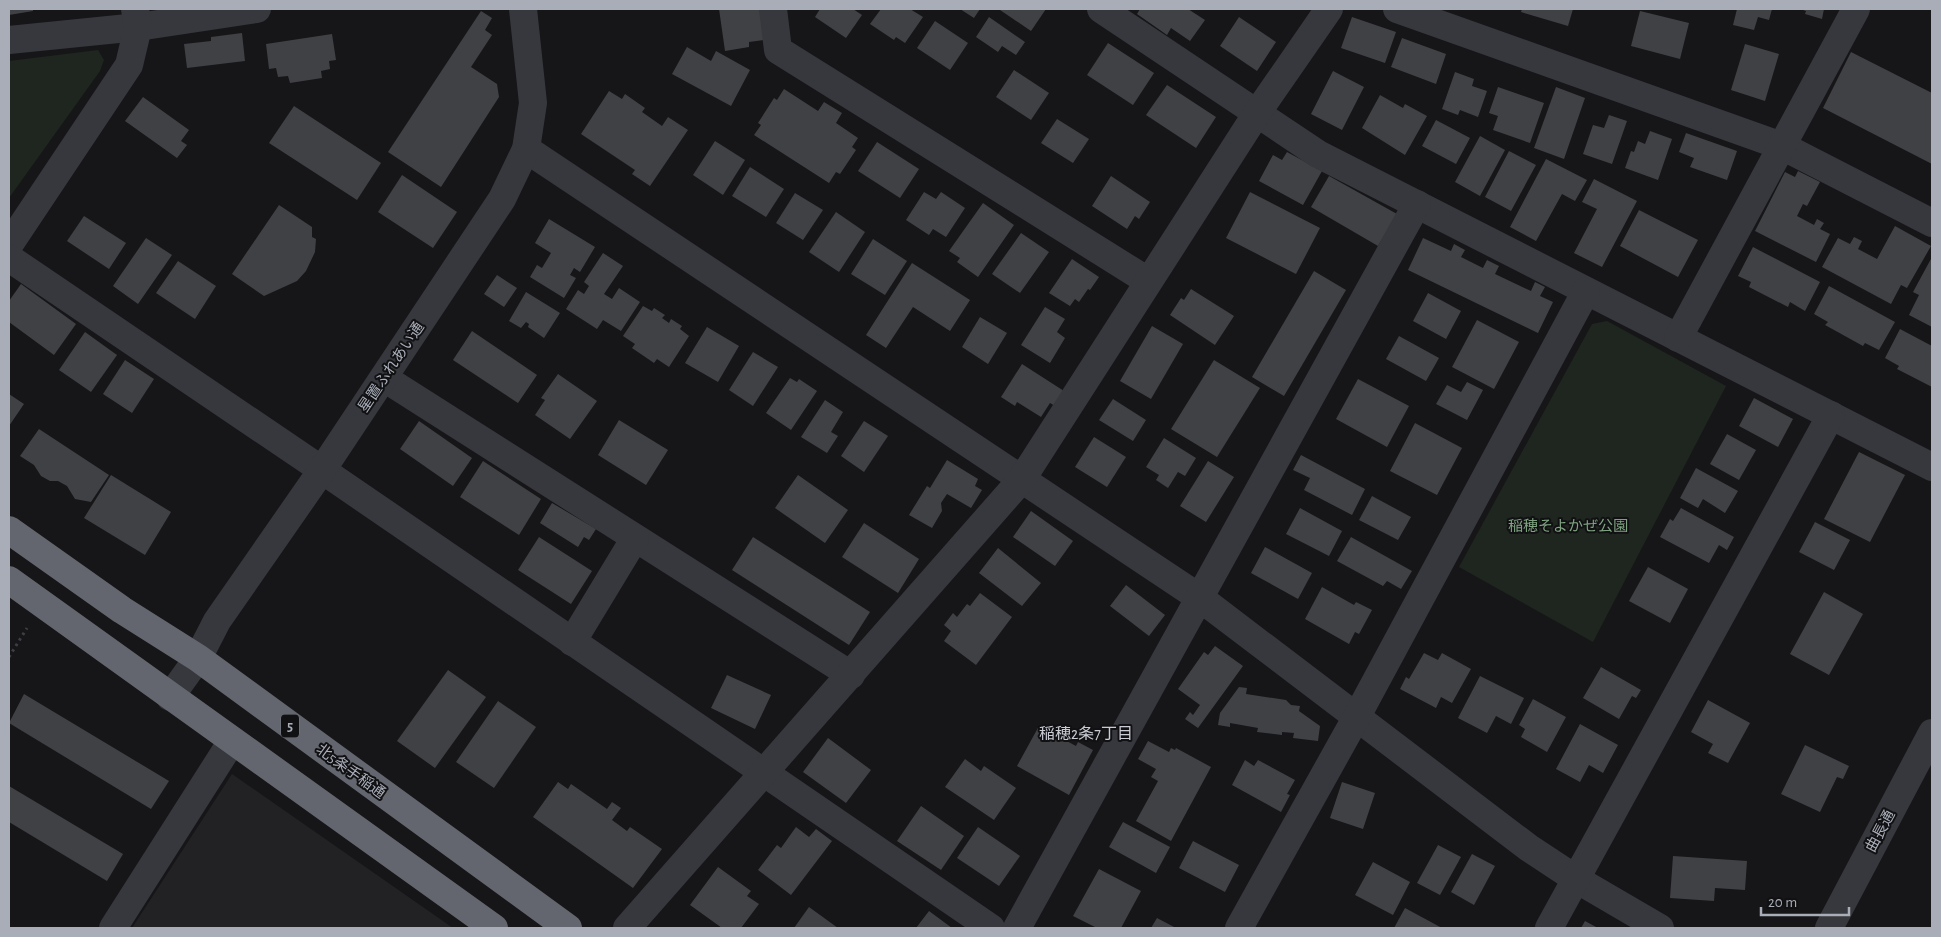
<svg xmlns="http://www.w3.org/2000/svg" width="1941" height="937" viewBox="0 0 1941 937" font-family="'Alegreya Sans','Noto Sans JP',sans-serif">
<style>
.built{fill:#222225}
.green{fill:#1e261f}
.building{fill:#404145}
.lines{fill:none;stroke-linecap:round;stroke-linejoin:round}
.path{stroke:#3d3f44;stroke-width:3;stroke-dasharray:2.5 4;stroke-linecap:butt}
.minor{stroke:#37383d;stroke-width:28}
.highway{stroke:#63666e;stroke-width:28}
.labels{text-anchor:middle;stroke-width:4;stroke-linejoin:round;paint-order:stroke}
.shield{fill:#111113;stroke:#7b7e86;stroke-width:1}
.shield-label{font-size:14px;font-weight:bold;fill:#a8adb8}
.street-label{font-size:15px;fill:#a8adb8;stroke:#111113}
.park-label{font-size:15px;fill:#7fa381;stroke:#111113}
.neighbourhood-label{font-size:16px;fill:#c9ccd4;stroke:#111113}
</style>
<rect width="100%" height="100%" fill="#161618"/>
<path class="built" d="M232,774L453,928H132Z"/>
<g class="green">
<path d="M98,50L104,60L100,71L9,198V61Z"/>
<path d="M1607,321L1726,386L1593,642L1459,567L1592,324Z"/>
</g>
<g class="building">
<path d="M9,9H33V11L9,15Z"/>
<path d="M719,9H760L764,40L749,42V47L725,51Z"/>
<path d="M820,9H853L862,15L846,38L815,17Z"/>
<path d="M881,9H910L923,17L905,43L896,37L894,40L870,24Z"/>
<path d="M960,9H980L974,18Z"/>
<path d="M1001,9H1046L1031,31L1000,10Z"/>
<path d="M1140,9H1188L1205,20L1190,41L1171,28L1167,35L1137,14Z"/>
<path d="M1522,9H1573L1568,26L1521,12Z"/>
<path d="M1737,9H1772L1769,20L1758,17L1754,30L1733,25Z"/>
<path d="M1800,9H1824L1822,19L1805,14L1806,11Z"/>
<path d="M481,11L492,18L485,30L492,35L471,67L497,84L499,97L441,187L388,152Z"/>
<path d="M1640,11L1689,23L1680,59L1631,46Z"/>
<path d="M989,17L1025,42L1016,55L1002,46L998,52L976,37Z"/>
<path d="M1239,17L1276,42L1257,71L1220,46Z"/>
<path d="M1352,17L1396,32L1385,63L1341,48Z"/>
<path d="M935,21L968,43L950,70L917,48Z"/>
<path d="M242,33L245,61L187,68L184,44L211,41V37Z"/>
<path d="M332,34L336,60L329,61L330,69L321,71L322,78L290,83L288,76L278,77L276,68L269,69L266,44Z"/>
<path d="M1402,38L1446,54L1436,84L1391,67Z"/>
<path d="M1108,43L1154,73L1133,105L1087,75Z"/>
<path d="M1745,44L1779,54L1765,101L1731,90Z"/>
<path d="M687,47L711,61L716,51L750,70L731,106L672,74Z"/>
<path d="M1851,52L1932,93V164L1823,108Z"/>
<path d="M1014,70L1049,93L1031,120L996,97Z"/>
<path d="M1333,71L1364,87L1342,130L1311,114Z"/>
<path d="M1455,72L1474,79L1472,86L1487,91L1478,117L1460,110L1458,115L1442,109Z"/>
<path d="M1167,85L1216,117L1196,148L1146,115Z"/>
<path d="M1498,87L1544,103L1530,143L1493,130L1498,116L1489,113Z"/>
<path d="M1556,87L1585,98L1564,159L1534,148Z"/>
<path d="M784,89L818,111L824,102L842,113L836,123L858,138L852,147L856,150L840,174L836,172L829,183L754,135L761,125L758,123L774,98L777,100Z"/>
<path d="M609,91L622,99L625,94L645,108L642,112L662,126L668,117L688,130L650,186L632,174L635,170L581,134Z"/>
<path d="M1380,95L1403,108L1405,104L1427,116L1405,155L1362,128Z"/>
<path d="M143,97L189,130L181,141L187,145L177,158L125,121Z"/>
<path d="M294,106L381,163L357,200L269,143Z"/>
<path d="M1609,115L1627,121L1612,164L1583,154L1593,125L1604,128Z"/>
<path d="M1057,119L1089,139L1073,163L1041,143Z"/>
<path d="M1436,120L1470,138L1456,164L1422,146Z"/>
<path d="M1650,131L1672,139L1658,180L1625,168L1631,151L1634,152L1638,141L1645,144Z"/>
<path d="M1686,133L1737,151L1727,180L1690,167L1694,158L1679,152Z"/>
<path d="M1480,136L1505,150L1480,196L1455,182Z"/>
<path d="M715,141L745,160L723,195L693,175Z"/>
<path d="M877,142L919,169L900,198L858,171Z"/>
<path d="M1509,151L1536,165L1511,211L1485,197Z"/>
<path d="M1287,152L1322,171L1303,205L1259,181L1273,155L1282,160Z"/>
<path d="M1546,159L1587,180L1575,201L1562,194L1536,241L1510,227Z"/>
<path d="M750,167L784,189L766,217L732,196Z"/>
<path d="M1798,171L1820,182L1807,206L1803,204L1797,216L1814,225L1817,219L1824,223L1820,229L1830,234L1816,262L1755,231L1785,172L1795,177Z"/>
<path d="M402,175L457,212L433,248L378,212Z"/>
<path d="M1111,176L1150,202L1139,219L1135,216L1127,229L1092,206Z"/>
<path d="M1329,176L1397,214L1378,246L1311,207Z"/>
<path d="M1594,179L1637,201L1602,267L1574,253L1597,209L1582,202Z"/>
<path d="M924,192L936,199L941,192L965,208L946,237L933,229L929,235L906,220Z"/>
<path d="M1250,192L1320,228L1296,274L1226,238Z"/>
<path d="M795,193L823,210L803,240L776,223Z"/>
<path d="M983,203L1014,225L978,277L957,262L960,258L949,251Z"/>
<path d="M279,205L312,227V237L316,239L315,252L306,271L297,281L264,296L232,274Z"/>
<path d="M1639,210L1698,240L1678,277L1620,246Z"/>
<path d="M836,212L865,232L839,272L809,252Z"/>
<path d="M84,216L126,243L109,269L67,241Z"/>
<path d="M549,219L595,247L580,272L574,268L570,275L576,278L564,298L530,277L537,265L542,268L551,253L535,243Z"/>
<path d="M1895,226L1931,246L1907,288L1901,285L1891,304L1822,267L1838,238L1850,244L1854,237L1862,241L1858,249L1877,259Z"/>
<path d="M1021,233L1049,252L1020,293L992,274Z"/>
<path d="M146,238L172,255L138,304L113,286Z"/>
<path d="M1423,238L1451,251L1454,244L1465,250L1461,257L1483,268L1487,260L1499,266L1495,274L1531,291L1535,282L1545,287L1540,296L1553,302L1538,333L1408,270Z"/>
<path d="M873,239L907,261L885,295L851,274Z"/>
<path d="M1753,247L1820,282L1805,311L1790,302L1788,307L1749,287L1751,282L1738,276Z"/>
<path d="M603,253L623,266L604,294L612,299L619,288L640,302L621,331L603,320L597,329L566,309L578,290L584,294L589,286L584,282Z"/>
<path d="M1932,257V327L1909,315L1919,295L1913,292Z"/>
<path d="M1072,259L1099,277L1090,290L1088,289L1079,302L1075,299L1070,306L1049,293Z"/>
<path d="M178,261L216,286L195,319L156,293Z"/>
<path d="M912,263L970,300L950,331L913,307L886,348L866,335Z"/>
<path d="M1314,271L1346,290L1284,396L1252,377Z"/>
<path d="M497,275L517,288L504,307L484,294Z"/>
<path d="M21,284L76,324L54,355L9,322V301Z"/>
<path d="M1829,286L1895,322L1879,350L1865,343L1863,346L1825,325L1828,322L1814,314Z"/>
<path d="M1191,289L1234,316L1215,345L1170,315L1181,298L1184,300Z"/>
<path d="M526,292L560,313L544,338L528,327L529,324L526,322L521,328L509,321Z"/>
<path d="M1428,293L1461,311L1446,339L1413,321Z"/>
<path d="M643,306L652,311L654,308L665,315L662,318L669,323L671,319L682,326L680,329L689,336L669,367L657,359L654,363L632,348L635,344L623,336Z"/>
<path d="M1045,307L1065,319L1057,332L1065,338L1050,363L1021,345Z"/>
<path d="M980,317L1007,333L988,364L962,347Z"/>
<path d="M1477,320L1519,342L1494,389L1452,367Z"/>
<path d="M1152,326L1183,344L1151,399L1120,381Z"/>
<path d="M707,327L739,346L718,382L685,363Z"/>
<path d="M1900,329L1932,346V387L1897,369L1899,366L1885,358Z"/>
<path d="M472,331L537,375L518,403L453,360Z"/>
<path d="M85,332L117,355L91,392L59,370Z"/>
<path d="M1399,336L1439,358L1426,381L1386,359Z"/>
<path d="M753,352L778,367L753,406L729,390Z"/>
<path d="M125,360L154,379L132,413L103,394Z"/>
<path d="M1214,360L1260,388L1217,457L1171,429Z"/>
<path d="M1022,364L1064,391L1055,406L1050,403L1041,417L1017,402L1015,406L1001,397Z"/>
<path d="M558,374L597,401L570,439L535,415L545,400L541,398Z"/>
<path d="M790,378L797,382L799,379L817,391L791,430L766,413Z"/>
<path d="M1358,379L1409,406L1387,447L1336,419Z"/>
<path d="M1467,382L1483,390L1467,420L1436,404L1447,385L1461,392Z"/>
<path d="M9,394L24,404L9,426Z"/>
<path d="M1754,398L1793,419L1778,447L1739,426Z"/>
<path d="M1113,399L1146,420L1133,441L1099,420Z"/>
<path d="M825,400L843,412L831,432L838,436L827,453L801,437Z"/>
<path d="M619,420L668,450L646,485L598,455Z"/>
<path d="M419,421L472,458L453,486L400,449Z"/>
<path d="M864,421L888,436L864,472L841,456Z"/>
<path d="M1415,423L1462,448L1437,495L1390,471Z"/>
<path d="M39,429L109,475L91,502L75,499L67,486L58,481H50L41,476L34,465L20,456Z"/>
<path d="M1727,434L1756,450L1739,480L1710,464Z"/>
<path d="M1094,437L1126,457L1107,487L1075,467Z"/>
<path d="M1164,438L1196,458L1185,476L1178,472L1168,488L1156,480L1159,475L1146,467Z"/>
<path d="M1859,452L1905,475L1870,542L1824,519Z"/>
<path d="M1301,455L1365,489L1352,515L1304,490L1310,478L1293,470Z"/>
<path d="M947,460L978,479L975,486L982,490L971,508L947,494L941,503L942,511L932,528L909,515L927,486L930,488Z"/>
<path d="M483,461L541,499L519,535L460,497Z"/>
<path d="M1208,461L1234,477L1206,522L1180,506Z"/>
<path d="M1696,468L1738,491L1725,513L1703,499L1698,508L1680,498Z"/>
<path d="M111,475L171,512L145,555L84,518Z"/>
<path d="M798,475L848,510L825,543L775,508Z"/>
<path d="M1372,496L1411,517L1398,540L1359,520Z"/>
<path d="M552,503L596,529L589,540L584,537L578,547L540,523Z"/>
<path d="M1300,508L1342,531L1329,556L1286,534Z"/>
<path d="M1681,508L1734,537L1727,550L1719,545L1709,563L1660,537L1670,519L1673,521Z"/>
<path d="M1031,511L1073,541L1055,566L1013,537Z"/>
<path d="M1815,522L1850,540L1834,570L1799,552Z"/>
<path d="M864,523L919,559L898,593L842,557Z"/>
<path d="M539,537L592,571L571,604L518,570Z"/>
<path d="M753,537L870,612L849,645L732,570Z"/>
<path d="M1351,537L1412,571L1401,589L1387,581L1383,586L1337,561Z"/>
<path d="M1265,547L1312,573L1298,599L1251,573Z"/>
<path d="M998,548L1041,583L1022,606L979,573Z"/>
<path d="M1648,567L1688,589L1670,623L1629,601Z"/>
<path d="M1126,585L1165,615L1149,636L1110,606Z"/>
<path d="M1322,587L1354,605L1356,602L1372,610L1359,634L1355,632L1349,644L1305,619Z"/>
<path d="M1824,592L1863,614L1829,675L1790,654Z"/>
<path d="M980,593L1012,617L976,665L944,641L951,631L944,625L953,613L957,617L967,604L970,606Z"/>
<path d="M1215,646L1243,666L1198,728L1185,719L1190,712L1193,715L1200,705L1178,689L1204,652L1208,655Z"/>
<path d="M1424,653L1438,660L1442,653L1471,669L1452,703L1441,697L1436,708L1400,689L1406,677L1409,679Z"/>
<path d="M1601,667L1641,690L1636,698L1632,696L1619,719L1583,698Z"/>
<path d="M448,670L486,697L435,768L397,741Z"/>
<path d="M727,675L771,695L755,729L711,708Z"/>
<path d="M1480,676L1524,698L1511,724L1496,716L1487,733L1458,718Z"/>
<path d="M1239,687L1247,688L1246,694L1286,700L1291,705L1300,706L1299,711L1320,726L1318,741L1293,738L1294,733L1282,732V735L1257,732L1258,728L1230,723V727L1218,725L1220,713Z"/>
<path d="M24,694L169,781L151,809L9,723Z"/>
<path d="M1533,699L1566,717L1547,752L1521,737L1525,729L1519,725Z"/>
<path d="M1708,700L1750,723L1728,763L1708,753L1713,744L1691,732Z"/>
<path d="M498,701L536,727L494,788L456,762Z"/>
<path d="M1580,724L1618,745L1603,773L1589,765L1580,782L1556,769Z"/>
<path d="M1039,726L1076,746L1078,742L1093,750L1069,795L1017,766Z"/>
<path d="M828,738L871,770L846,803L803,772Z"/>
<path d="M1148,741L1169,752L1171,748L1175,750L1176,748L1211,767L1171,841L1136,821L1158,781L1151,777L1156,769L1138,759Z"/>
<path d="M1805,745L1849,766L1843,779L1837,777L1820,812L1781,794Z"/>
<path d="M965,759L981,771L984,766L1016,788L994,820L945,787Z"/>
<path d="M1245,760L1254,766L1258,760L1295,780L1287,794L1290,795L1281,812L1232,785Z"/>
<path d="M558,782L568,789L571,784L607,809L612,802L621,808L612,820L627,831L630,827L662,849L633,888L533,817Z"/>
<path d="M1342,782L1375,793L1363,829L1330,818Z"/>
<path d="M9,786L123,854L107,881L9,822Z"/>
<path d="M921,806L964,836L941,870L897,841Z"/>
<path d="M1123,822L1170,847L1156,873L1109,847Z"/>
<path d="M796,827L809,837L816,829L832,841L791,895L758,870L777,845L781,848Z"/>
<path d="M978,827L1020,856L999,886L957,858Z"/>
<path d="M1193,841L1239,865L1225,892L1179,868Z"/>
<path d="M1438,845L1461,857L1440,895L1417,883Z"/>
<path d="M1472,854L1495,866L1474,905L1451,892Z"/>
<path d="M1673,856L1747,861L1745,890L1715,888L1714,901L1670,898Z"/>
<path d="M1373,862L1410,882L1393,915L1355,895Z"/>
<path d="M718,867L751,891L747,896L759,904L741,928H722L690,905Z"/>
<path d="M1099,869L1141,891L1121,928H1097L1073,916Z"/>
<path d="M809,907L838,928H794Z"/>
<path d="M1405,908L1442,928H1394Z"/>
<path d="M929,911L952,928H916Z"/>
<path d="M1157,918L1176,928H1151Z"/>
<path d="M1585,921L1598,928H1581Z"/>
</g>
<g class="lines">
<path class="path" d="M9,657L27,628"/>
<g class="minor">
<path d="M773,9L778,50L1148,281"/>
<path d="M1101,9L1318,154L1932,467"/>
<path d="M1397,9L1782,146L1932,223"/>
<path d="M9,40L138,27L257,9"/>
<path d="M526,149L1200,598L1529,848L1576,879L1660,928"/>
<path d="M9,245L129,65L138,27L135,9"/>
<path d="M9,258L322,470L991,928"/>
<path d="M1678,338L1856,9"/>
<path d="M384,378L851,675"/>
<path d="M572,642L635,538"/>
<path d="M170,697L198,658L217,621L322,470L502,199L526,149L533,103L523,9"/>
<path d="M113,928L232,741"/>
<path d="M627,928L1022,479L1257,113L1329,9"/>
<path d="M1017,928L1417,204"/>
<path d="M1239,928L1356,718L1586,291"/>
<path d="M1549,928L1831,415"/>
<path d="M1829,928L1932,733"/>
</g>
<g class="highway">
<path d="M9,530L122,610L198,658L568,928"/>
<path d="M9,580L494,928"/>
</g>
</g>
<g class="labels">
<rect class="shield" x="281" y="714.5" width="18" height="23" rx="4"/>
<g class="shield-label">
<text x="290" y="731">5</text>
</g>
<g class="street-label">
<text transform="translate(391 367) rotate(-56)" y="5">星置ふれあい通</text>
<text transform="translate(351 771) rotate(36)" y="5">北5条手稲通</text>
<text transform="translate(1880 831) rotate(-62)" y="5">曲長通</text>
</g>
<g class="park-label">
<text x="1568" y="531">稲穂そよかぜ公園</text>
</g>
<g class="neighbourhood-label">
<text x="1086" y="739">稲穂2条7丁目</text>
</g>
</g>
<rect width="1941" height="937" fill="none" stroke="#a8adb8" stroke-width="20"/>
<path d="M1761 907v8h88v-8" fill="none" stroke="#a8adb8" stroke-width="2.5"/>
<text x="1768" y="907" font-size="15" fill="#a8adb8" stroke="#111113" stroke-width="4" paint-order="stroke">20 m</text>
</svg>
